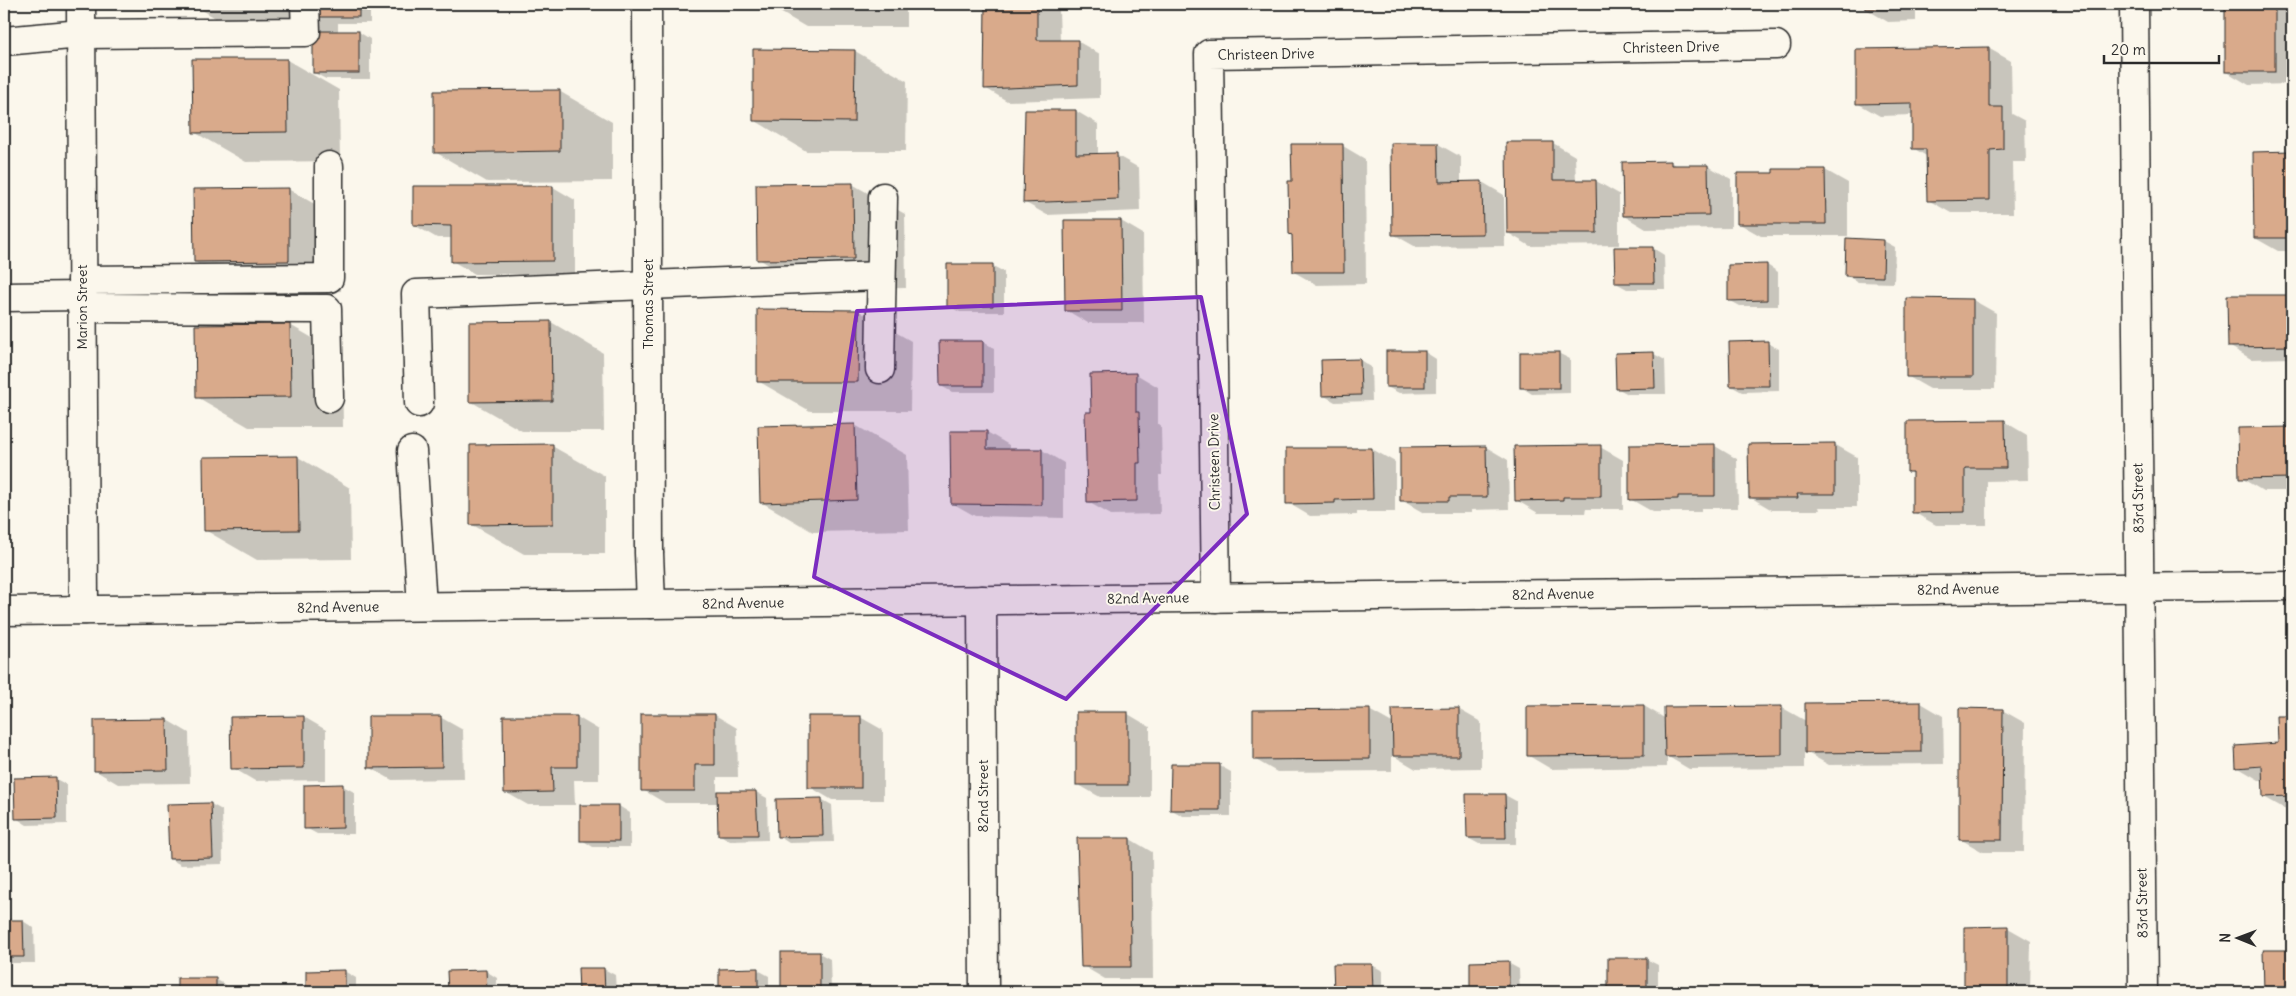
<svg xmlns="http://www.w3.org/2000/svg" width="2296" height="996" viewBox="0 0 2296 996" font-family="Delius,sans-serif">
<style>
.shadow{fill:#0003}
.building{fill:#d9aa8b;stroke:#2b2b2b}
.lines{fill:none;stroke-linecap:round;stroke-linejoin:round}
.minor-casing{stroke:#2b2b2b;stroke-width:31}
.minor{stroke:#fbf7ec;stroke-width:28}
.marked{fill:#7b2cbf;fill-opacity:0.2;stroke:#7b2cbf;stroke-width:4;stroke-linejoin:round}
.labels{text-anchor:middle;stroke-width:4;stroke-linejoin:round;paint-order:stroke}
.street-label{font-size:14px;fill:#2b2b2b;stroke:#fbf7ec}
</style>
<rect width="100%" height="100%" fill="#fbf7ec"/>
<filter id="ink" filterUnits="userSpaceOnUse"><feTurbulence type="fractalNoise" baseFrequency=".02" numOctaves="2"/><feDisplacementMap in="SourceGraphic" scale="10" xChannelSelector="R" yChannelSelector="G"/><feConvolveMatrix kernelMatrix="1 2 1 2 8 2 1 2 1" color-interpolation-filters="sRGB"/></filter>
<g filter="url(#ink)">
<g class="shadow">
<path d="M192,4H370V23H338V32H359L370,39V79H326L314,73V34L244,35Z"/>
<path d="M766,4H906V27H806Z"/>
<path d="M986,4H1048L1059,10L1060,41H1077L1100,54V98L1007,101L985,88Z"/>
<path d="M1866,4H1916V21L1888,22L1866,9Z"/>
<path d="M2226,4H2292V84L2249,85L2227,72Z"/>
<path d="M1988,48L2011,61L2012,114L2025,121L2026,162H2012L2013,213H1951L1928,200V157L1913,148V115L1880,116L1857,103Z"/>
<path d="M855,51L907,81L906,151H806L754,120Z"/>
<path d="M287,60L339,90L340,161L246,162L194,132Z"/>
<path d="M4,75L7,77V122H4Z"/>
<path d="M559,91L612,122V181L487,182L435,152Z"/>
<path d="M1076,111L1098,124V155H1116L1139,168L1140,211L1047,215L1024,202Z"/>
<path d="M1553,143L1575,156L1576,181H1596L1619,194V245L1530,246L1508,233Z"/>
<path d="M1438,144L1461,157V182H1482L1504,195L1505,246L1416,247L1393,234L1392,145Z"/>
<path d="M1343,146L1365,159L1366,284L1317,285L1294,272V236L1290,234L1293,183Z"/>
<path d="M2255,153H2292V251H2278L2255,238Z"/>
<path d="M1670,162L1677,166H1708L1731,179V228L1646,229L1624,216Z"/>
<path d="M1774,170H1825L1848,183V236H1761L1738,223L1774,174Z"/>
<path d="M852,184L905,214L906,288L811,290L759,259Z"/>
<path d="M553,187L575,200V274H475L452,261V238H437L414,225Z"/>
<path d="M288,189L341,219V291L247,292L195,262Z"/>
<path d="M4,199L8,202L9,273H4Z"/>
<path d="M1121,221L1143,234L1144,323H1088L1066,310Z"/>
<path d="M1884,241L1895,247L1894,283L1858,282L1847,276Z"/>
<path d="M1653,248L1664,255L1665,289H1627L1616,283Z"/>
<path d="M1767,265L1778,272V306H1740L1729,300Z"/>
<path d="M993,266L1004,272V312H960L948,306Z"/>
<path d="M2292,296V358L2251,359L2229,346L2228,297Z"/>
<path d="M1908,300H1973L1996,313L1995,389H1930L1907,376Z"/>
<path d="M859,311L911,341L910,411H810L758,381Z"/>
<path d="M551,322L603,353L604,431H522L470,401Z"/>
<path d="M290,325L342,355L343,427H249L197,397Z"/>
<path d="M4,341L7,342V414H4Z"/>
<path d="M983,342L994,348V392H952L941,386Z"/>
<path d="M1768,343L1779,349V391L1742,392L1731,386Z"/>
<path d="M1425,352L1436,359V392L1399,393L1387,387Z"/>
<path d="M1558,353L1570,359V393L1532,394L1521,387Z"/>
<path d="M1654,354L1665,360L1666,394H1628L1617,388Z"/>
<path d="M1360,360L1371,367L1372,401L1335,402L1323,395V361Z"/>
<path d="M1136,374L1158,387V424L1161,426L1162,475H1159L1160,514L1111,515L1088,502L1092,413Z"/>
<path d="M2005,422L2027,435L2028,480L1987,481V525H1936L1913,512V474L1908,471Z"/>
<path d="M855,425L907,455L909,530L813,532L761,502Z"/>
<path d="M2292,428V491H2263L2241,478L2240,429Z"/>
<path d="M987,432L1009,445V451L1042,450L1064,463V518L975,516L952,503Z"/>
<path d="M1834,444L1857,457V507H1819L1820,510H1772L1750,497Z"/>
<path d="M552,446L605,476V554H524L471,524Z"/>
<path d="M1715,446L1737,459L1738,508H1701V512H1653L1630,499Z"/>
<path d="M1486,447L1508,460L1509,509L1471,510V513H1424L1401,500Z"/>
<path d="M1600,447L1623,460V509H1586L1585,513H1538L1516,500Z"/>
<path d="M1372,449L1395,462V512H1357V515L1310,516L1288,503Z"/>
<path d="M298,457L350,488L351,559L257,560L205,530Z"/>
<path d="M4,463L9,466L10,537H4Z"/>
<path d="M1921,703L1943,716L1944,764L1829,765L1804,751V768L1689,769L1667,756V767L1551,769L1529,756L1644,706L1666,719L1781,707L1806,721Z"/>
<path d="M1458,709L1481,722V768L1416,769L1392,755V771L1277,772L1254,759L1369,710L1394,724Z"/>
<path d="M2002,710L2025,723L2024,852H1983L1960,839Z"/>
<path d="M1128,714L1150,727V797H1100L1077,784Z"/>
<path d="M715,715L737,728L738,777H717V792H756L767,798L768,840L730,841L719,834V803H665L643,790Z"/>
<path d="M304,717L326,730V780L255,781L233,768Z"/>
<path d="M440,717L463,730L464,779L392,780L369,767Z"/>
<path d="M577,717L599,730V780H574L575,805H528L505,792Z"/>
<path d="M860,717L883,730V800H832L810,787Z"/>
<path d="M2278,717H2292V809L2287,810L2264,797V780H2259L2237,767L2279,745Z"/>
<path d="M167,720L189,733L190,783L118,784L96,771Z"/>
<path d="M1172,766H1220L1231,772V816H1183L1172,810Z"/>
<path d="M56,779L67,785V824L27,825L16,818Z"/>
<path d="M343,786L354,792V834H317L306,828Z"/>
<path d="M1505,795L1516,801V844H1479L1468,838Z"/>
<path d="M821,799L832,805L834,842L789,843L778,836Z"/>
<path d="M211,804L222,810L223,864L181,865L170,859Z"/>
<path d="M619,806L630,813V847H593L582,840V807Z"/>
<path d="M1130,839L1152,852L1153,979H1105L1083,966L1078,840Z"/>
<path d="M23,921L34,928L35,963H4V922Z"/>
<path d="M1966,928H2008L2031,941L2030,992H1966Z"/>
<path d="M2264,951L2292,952V992H2265Z"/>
<path d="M819,953L830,959L831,992H782V954Z"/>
<path d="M1609,959H1646L1658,965V992H1609Z"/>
<path d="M1471,963H1508L1519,969L1520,992H1471Z"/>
<path d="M1335,965H1372L1383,971V992H1335Z"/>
<path d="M580,969H604L615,975L616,992H580Z"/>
<path d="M720,970H758L769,976V992H720Z"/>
<path d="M344,971L356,978V992H308L307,972Z"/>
<path d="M486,971L497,978V992H449L448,972Z"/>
<path d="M178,979H215L226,985V992H178Z"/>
</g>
<g class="building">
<path d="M190,4H286L190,5Z"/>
<rect x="313" y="4" width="46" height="13"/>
<path d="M985,4H1037V40H1078V85L984,89Z"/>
<path d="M1864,4H1894L1893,9H1865Z"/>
<rect x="2225" y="4" width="50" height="68"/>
<rect x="313" y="31" width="46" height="42"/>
<path d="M1989,47V107H2003V149L1990,150V200L1927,201L1926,149H1912V103L1856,104V49Z"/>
<path d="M753,49L855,50L854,122L753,121Z"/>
<path d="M192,59H287L288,132L193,133Z"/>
<path d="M560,90V151L434,153V91Z"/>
<path d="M1025,110H1076V154L1117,153L1118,199L1023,203Z"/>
<path d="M1506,142H1553V180H1596L1597,233H1507Z"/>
<path d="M1391,143H1438L1439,182L1482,181L1483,234L1392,235Z"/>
<path d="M1291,144H1343L1344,272H1293L1292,235L1289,234L1288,181H1292Z"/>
<path d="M2292,151V238H2254L2253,152Z"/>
<path d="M1671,161V165H1708L1709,215L1623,216L1622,162Z"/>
<path d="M1773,169H1825L1826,224H1737V173H1773Z"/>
<path d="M853,183L854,259L757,260L756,184Z"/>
<path d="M413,186H553V261L451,262V226L413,225Z"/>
<path d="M289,188V261L194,262L193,189Z"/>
<path d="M1064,220H1121L1122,311H1065Z"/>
<path d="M1846,238L1884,240L1883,277L1845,276Z"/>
<path d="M1614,247H1653L1654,283H1615Z"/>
<path d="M947,264H993V306L947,307Z"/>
<path d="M1767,264V300L1728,301V265Z"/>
<path d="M2227,295H2292V346L2228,347Z"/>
<path d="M1906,298L1973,299V377H1906Z"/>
<path d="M757,309L859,310L858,382H757Z"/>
<path d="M551,321L552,401L469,402V322Z"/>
<path d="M290,324L291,397L196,398L195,325Z"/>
<path d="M939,341H983V386H940Z"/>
<path d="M1768,341L1769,386H1730L1729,342Z"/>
<rect x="1386" y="351" width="39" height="36"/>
<rect x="1520" y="352" width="39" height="36"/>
<path d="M1654,352L1655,388L1616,389L1615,353Z"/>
<path d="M1360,359L1361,395L1322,396L1321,360Z"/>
<path d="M1136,373V412H1139L1140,463H1137V501L1087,502L1085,412H1091L1090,374Z"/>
<path d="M2005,420L2006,468H1965V512L1912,513V472H1907V421Z"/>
<path d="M855,424L857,500L760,503L758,426Z"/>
<path d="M2292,427V478L2239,479L2238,428Z"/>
<path d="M950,431H987V449H1042V505L951,504Z"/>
<path d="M1835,443V494H1797L1798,498H1749L1748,444Z"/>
<path d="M553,444V524L470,525V445Z"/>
<path d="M1715,444V496H1678V499L1629,500V445Z"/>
<path d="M1601,445V497H1563V500L1515,501L1514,446Z"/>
<path d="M1486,446L1487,497H1449V501H1400V447Z"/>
<path d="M1286,448H1372L1373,499L1335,500V503L1286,504Z"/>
<path d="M298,456L299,530L204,531L203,457Z"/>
<path d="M1921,702V752L1805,753V703Z"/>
<path d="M1644,705V755L1527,756V706Z"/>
<path d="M1782,706V755L1665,757L1664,707Z"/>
<path d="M1459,708V756H1393L1392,709Z"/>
<path d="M1959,708L2003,709L2002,840H1959Z"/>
<path d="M1370,709V759L1253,760V710Z"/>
<rect x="1076" y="712" width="52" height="73"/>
<path d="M641,714H715V765H695V791H641Z"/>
<path d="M304,716V768L231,769L230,717Z"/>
<path d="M368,716H441L442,767L368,768Z"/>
<path d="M503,716H577V767H552L553,792L504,793Z"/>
<rect x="808" y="716" width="53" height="72"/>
<path d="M2277,716H2292V796L2263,797L2262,766L2236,768L2235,746L2278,743Z"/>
<path d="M167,719L168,770L94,771V720Z"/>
<path d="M1171,764H1220V810H1170Z"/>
<path d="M56,777L57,818L15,819L14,778Z"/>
<path d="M343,784V828L304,829V785Z"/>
<path d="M717,791H756L758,835H718Z"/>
<path d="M1466,794H1505L1506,838H1467Z"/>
<path d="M822,798L823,836L777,837L776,799Z"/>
<path d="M211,803L213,858L169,859L167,804Z"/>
<rect x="580" y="805" width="39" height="36"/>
<path d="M1077,838H1130L1131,967H1081Z"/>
<path d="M4,920H23L24,957H4Z"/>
<path d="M2008,926V992H1964V927Z"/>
<path d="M2263,950H2290L2292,992H2264Z"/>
<rect x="781" y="952" width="39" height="40"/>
<rect x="1608" y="958" width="39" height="34"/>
<path d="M1509,961V992H1470V962Z"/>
<path d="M1333,964H1372L1373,992H1334Z"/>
<path d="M578,968H604L605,992H579Z"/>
<path d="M758,968V992H719V969Z"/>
<path d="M345,970V992H306V971Z"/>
<path d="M486,970L487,992H448L447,971Z"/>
<rect x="177" y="978" width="39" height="14"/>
</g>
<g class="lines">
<g class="minor-casing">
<g id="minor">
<path d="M81,4L84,610"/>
<path d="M647,4L649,553L651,604"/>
<path d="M2134,4L2143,992"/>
<path d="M4,41L81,34L306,32L305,4"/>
<path d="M82,280L329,278V166"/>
<path d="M4,297L82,296"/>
<path d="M82,308L327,309L329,398"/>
<path d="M880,369L883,197"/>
<path d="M419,403L416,294L881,276"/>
<path d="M412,451L422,606"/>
<path d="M1216,598L1209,54L1776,45"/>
<path d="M982,600L984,992"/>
<path d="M4,611L2292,586"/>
</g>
</g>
<use href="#minor" class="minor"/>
</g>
</g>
<path class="marked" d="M1201,297L1247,514L1066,699L814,577L857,311Z"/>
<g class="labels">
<g class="street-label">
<text transform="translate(1671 47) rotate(-1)" y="5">Christeen Drive</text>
<text transform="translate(1266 54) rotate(-1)" y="5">Christeen Drive</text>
<text transform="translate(648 304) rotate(-90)" y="5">Thomas Street</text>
<text transform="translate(82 307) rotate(-90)" y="5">Marion Street</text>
<text transform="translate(1214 462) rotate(-91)" y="5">Christeen Drive</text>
<text transform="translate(2138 498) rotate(-91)" y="5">83rd Street</text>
<text transform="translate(1958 589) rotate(-1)" y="5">82nd Avenue</text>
<text transform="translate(1553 594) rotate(-1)" y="5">82nd Avenue</text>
<text transform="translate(1148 598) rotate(-1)" y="5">82nd Avenue</text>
<text transform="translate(743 603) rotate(-1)" y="5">82nd Avenue</text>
<text transform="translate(338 607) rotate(-1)" y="5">82nd Avenue</text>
<text transform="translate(983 796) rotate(-90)" y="5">82nd Street</text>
<text transform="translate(2142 903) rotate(-91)" y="5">83rd Street</text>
</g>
</g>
<rect width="2296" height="996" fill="none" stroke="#fbf7ec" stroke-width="20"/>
<rect x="10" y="10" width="2276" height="976" fill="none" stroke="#2b2b2b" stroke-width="2" filter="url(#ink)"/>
<g transform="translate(2238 938) rotate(271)" stroke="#fbf7ec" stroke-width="4" paint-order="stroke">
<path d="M0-4L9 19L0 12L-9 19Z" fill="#2b2b2b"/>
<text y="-8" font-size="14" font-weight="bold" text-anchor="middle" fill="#2b2b2b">N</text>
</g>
<path d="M2104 55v8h115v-8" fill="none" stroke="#2b2b2b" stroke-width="2.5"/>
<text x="2111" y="55" font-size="15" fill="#2b2b2b" stroke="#fbf7ec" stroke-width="4" paint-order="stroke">20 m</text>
</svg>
